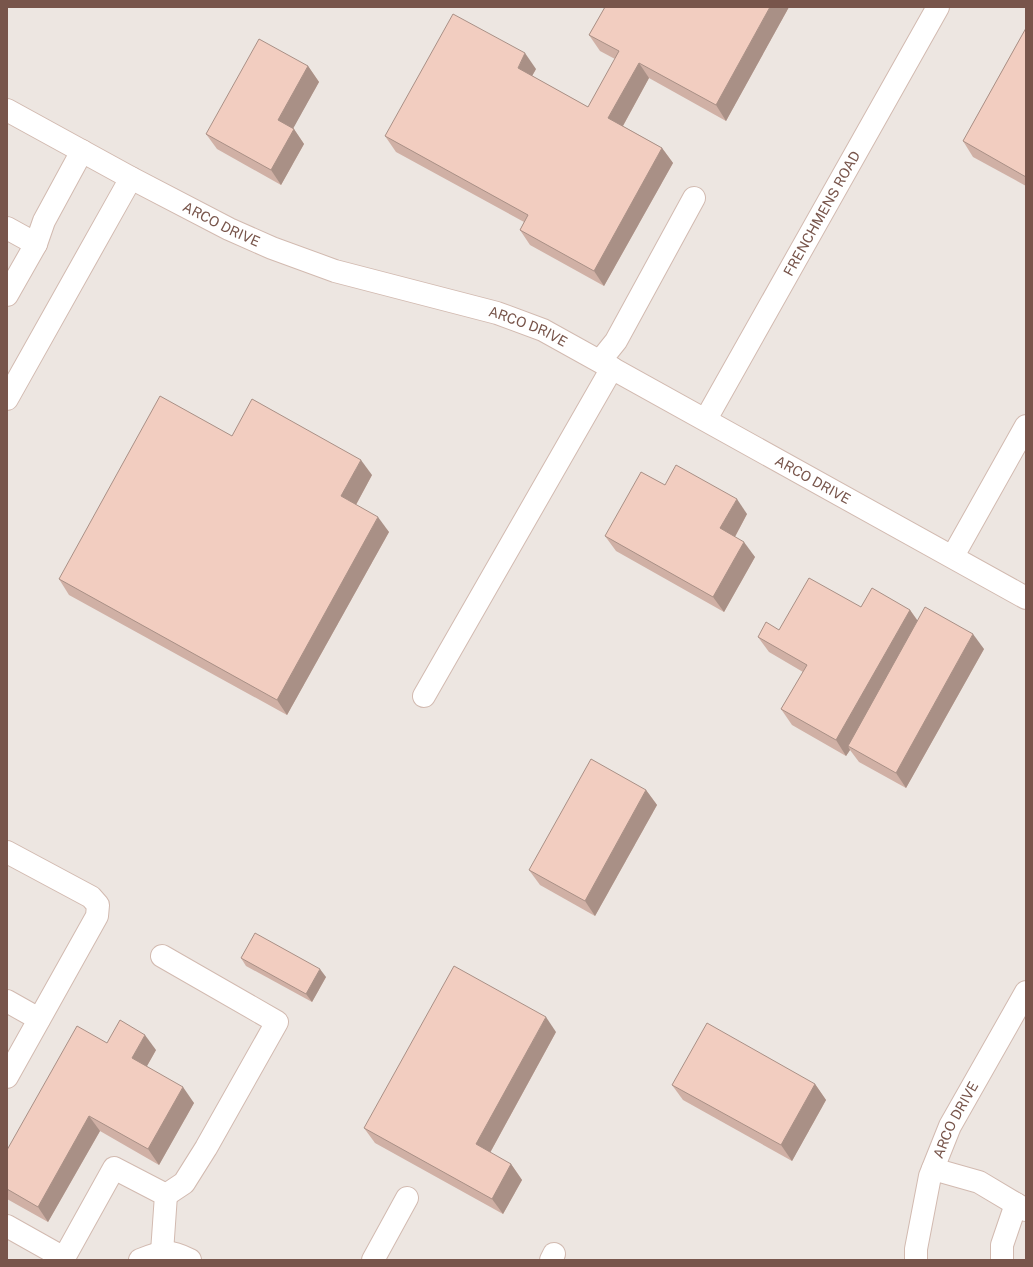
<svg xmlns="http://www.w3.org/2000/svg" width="1033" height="1267" viewBox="0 0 1033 1267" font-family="'Public Sans',sans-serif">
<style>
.industrial{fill:#ede6e1}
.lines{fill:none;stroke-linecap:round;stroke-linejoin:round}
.minor-casing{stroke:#d2bab0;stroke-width:24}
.minor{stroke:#fff;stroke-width:22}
.wall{fill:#d0b0a5}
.shaded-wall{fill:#a99086}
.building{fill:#f2cdc0;stroke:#a99086}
.labels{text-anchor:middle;stroke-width:3;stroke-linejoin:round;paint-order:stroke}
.street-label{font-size:14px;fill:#78554b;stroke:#fff6ef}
</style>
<rect width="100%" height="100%" fill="#fdf2e8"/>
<rect class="industrial" x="7" y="7" width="1019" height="1253"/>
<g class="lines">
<g class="minor-casing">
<g id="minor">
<path id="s1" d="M7,110L131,178L229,229L272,248L335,271L497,313L543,330L1026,598"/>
<path d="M7,228L36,244L44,221L82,151"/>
<path d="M7,295L36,244"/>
<path d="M600,361L616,341L694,198"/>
<path d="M7,399L131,178"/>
<path id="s2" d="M706,419L938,7"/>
<path d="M953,556L1026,426"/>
<path d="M424,696L612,368"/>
<path d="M7,852L91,897L98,905L97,916L7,1077"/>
<path d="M162,956L277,1022L206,1148L184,1183L166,1195"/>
<path d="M7,1001L39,1019"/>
<path d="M933,1169L979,1182L1026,1210"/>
<path d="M7,1226L64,1258L114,1168L166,1195L162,1252"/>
<path d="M140,1260C162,1251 169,1249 190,1260"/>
<path d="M373,1260L407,1198"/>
<path d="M551,1260L554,1254"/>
<path id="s3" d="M916,1260V1249L930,1176L950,1126L1026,992"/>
<path d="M1002,1260V1245L1016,1204"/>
</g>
</g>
<use href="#minor" class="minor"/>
</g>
<g class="wall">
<path d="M605,7H789L726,121L649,78L623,126L662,148L673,163L604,286L530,245L520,230L524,222L396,152L385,136L536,69L532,76L588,107L615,59L600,51L589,35Z"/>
<path d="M1026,28V186L973,157L963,141Z"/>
<path d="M308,66L319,82L293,128L304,144L281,185L217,149L206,134Z"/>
<path d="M232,436L372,475L356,505L389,532L287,715L69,595L59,579Z"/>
<path d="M665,485L747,514L735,537L755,557L724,612L616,551L605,536Z"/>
<path d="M861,607L910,610L918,621L984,649L906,788L859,762L850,750L846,756L792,725L781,709L803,672L769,652L758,637L779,630Z"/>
<path d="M646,790L657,805L595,916L540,885L529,870Z"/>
<path d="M241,958L326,977L312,1002L246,966Z"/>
<path d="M556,1032L490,1153L511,1164L522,1180L503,1214L375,1143L364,1128Z"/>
<path d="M107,1043L156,1050L147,1066L194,1103L159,1165L100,1131L48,1222L7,1199V1150Z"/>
<path d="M815,1084L826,1100L792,1161L683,1100L672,1085Z"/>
</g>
<g class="shaded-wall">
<path d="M770,7H789L726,121L716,105Z"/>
<path d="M525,53L536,69L528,83L518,68Z"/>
<path d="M639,63L649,78L619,133L608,118Z"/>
<path d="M308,66L319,82L289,136L278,120Z"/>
<path d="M294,129L304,144L281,185L271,170Z"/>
<path d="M662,148L673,163L604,286L594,271Z"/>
<path d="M361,460L372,475L352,512L341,496Z"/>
<path d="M737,499L747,514L731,544L720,528Z"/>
<path d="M378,517L389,532L287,715L277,700Z"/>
<path d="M744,542L755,557L724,612L713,597Z"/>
<path d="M910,610L921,626L848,746L850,750L846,756L836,740Z"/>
<path d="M973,634L984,649L906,788L896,773Z"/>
<path d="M646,790L657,805L595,916L585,901Z"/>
<path d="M320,969L326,977L312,1002L306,994Z"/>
<path d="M546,1017L556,1032L486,1160L476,1144Z"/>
<path d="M145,1035L156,1050L143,1073L132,1058Z"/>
<path d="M815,1084L826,1100L792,1161L781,1145Z"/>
<path d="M183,1087L194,1103L159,1165L148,1149Z"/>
<path d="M89,1116L100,1131L48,1222L38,1207Z"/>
<path d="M511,1164L522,1180L503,1214L492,1199Z"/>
</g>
<g class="building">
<path d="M605,7H770L716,105L639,63L608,118L662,148L594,271L520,230L528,215L385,136L453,14L525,53L518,68L588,107L619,51L589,35Z"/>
<path d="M1026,28V177L963,141Z"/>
<path d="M259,39L308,66L278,120L294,129L271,170L206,134Z"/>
<path d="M160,396L232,436L252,399L361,460L341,496L378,517L277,700L59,579Z"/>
<path d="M676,465L737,499L720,528L744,542L713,597L605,536L641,472L665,485Z"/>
<path d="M809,578L861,607L872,588L910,610L836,740L781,709L807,665L758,637L766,622L779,630Z"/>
<path d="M925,607L973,634L896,773L848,746Z"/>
<path d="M591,759L646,790L585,901L529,870Z"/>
<path d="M255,933L320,969L306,994L241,958Z"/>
<path d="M454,966L546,1017L476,1144L511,1164L492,1199L364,1128Z"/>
<path d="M120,1020L145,1035L132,1058L183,1087L148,1149L89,1116L38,1207L7,1189V1150L77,1026L107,1043Z"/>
<path d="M707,1023L815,1084L781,1145L672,1085Z"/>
</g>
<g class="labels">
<g class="street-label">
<text dy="5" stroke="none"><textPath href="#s2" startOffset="236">FRENCHMENS ROAD</textPath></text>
<text dy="5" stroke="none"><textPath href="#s1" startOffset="243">ARCO DRIVE</textPath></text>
<text dy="5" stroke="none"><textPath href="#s1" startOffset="567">ARCO DRIVE</textPath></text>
<text dy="5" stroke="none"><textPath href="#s1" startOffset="891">ARCO DRIVE</textPath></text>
<text dy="5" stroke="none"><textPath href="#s3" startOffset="147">ARCO DRIVE</textPath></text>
</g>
</g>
<rect width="1033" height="1267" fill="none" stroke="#78554b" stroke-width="16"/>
</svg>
